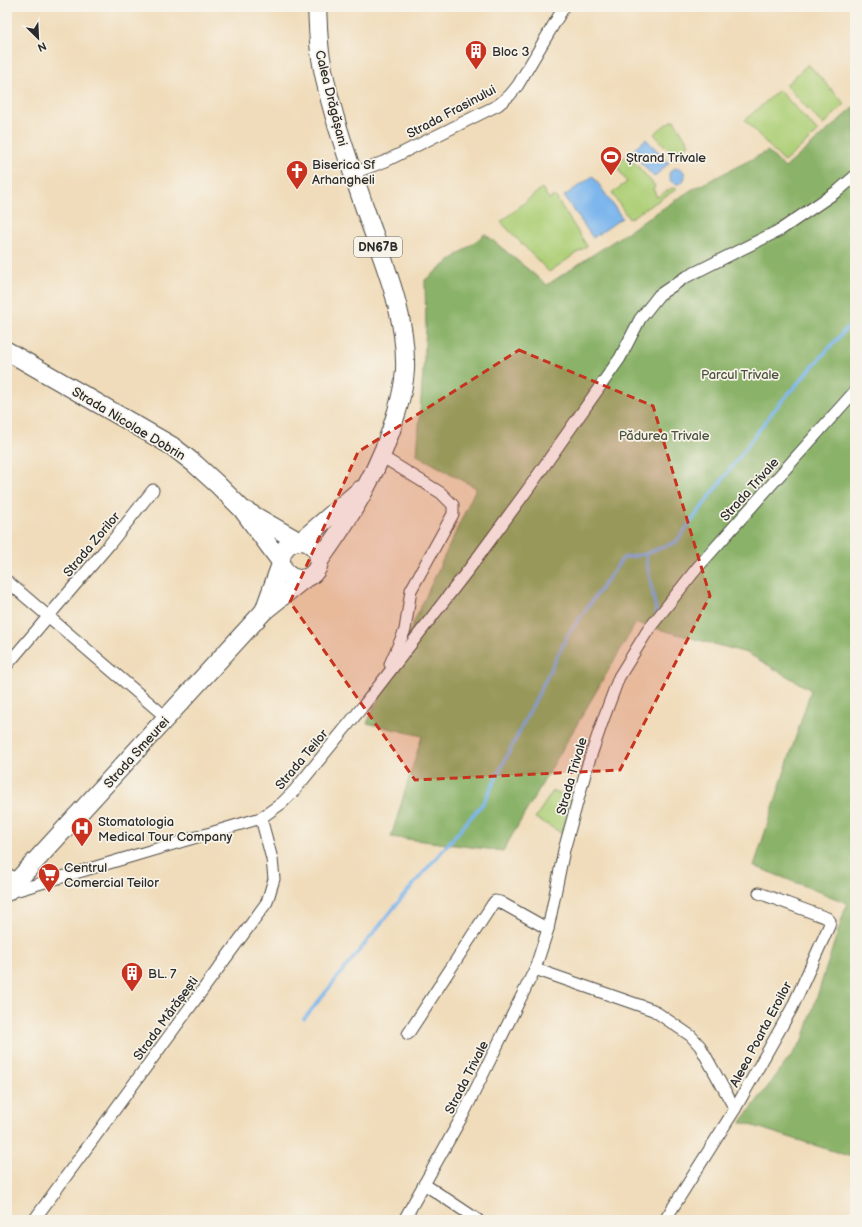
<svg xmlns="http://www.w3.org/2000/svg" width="862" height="1227" viewBox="0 0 862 1227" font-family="'Balsamiq Sans',sans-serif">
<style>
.green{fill:#afd079;stroke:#6d7e52}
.forest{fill:#8bb269;stroke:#5b6e4a}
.water{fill:#7cb6ed;stroke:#54708c}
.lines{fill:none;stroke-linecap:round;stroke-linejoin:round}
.stream{stroke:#7cb6ed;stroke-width:3.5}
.minor-casing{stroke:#494640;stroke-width:13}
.primary-casing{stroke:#494640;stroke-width:20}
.minor{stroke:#fff;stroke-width:11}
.primary{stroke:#fff;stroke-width:18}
.marked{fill:#c8321e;fill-opacity:0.2;stroke:#c8321e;stroke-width:3;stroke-dasharray:8 5;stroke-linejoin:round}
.labels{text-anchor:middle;stroke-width:3.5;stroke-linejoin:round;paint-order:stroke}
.shield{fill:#f7f3e8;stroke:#686764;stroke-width:1}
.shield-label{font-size:12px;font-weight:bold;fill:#2b2b2b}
.poi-label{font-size:13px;fill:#2b2b2b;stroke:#f7f3e8;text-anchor:start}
.street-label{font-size:13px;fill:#2b2b2b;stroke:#f7f3e8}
.park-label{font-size:13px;fill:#4c543e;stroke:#f7f3e8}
</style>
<rect width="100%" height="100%" fill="#f7f3e8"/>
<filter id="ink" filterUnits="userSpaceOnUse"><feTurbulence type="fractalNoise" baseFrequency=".025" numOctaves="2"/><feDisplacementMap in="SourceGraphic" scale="8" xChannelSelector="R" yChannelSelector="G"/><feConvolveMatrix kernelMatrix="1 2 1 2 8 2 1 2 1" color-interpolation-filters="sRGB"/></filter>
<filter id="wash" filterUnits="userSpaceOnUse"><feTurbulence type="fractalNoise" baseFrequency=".012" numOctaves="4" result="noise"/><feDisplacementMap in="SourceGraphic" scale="16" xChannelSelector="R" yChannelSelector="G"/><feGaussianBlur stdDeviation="0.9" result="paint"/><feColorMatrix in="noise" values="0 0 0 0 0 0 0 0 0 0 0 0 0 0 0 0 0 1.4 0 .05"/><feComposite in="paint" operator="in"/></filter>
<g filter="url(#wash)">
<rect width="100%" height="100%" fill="#f0dcba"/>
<g class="green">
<path d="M808,64L845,104L823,125L786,85Z"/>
<path d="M779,90L818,132L784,162L745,120Z"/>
<path d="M674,120L689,144L675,157L654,134L665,125Z"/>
<path d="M628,155L655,186L653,189L657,197L672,188L677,189L629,219L612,193L627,182L615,164Z"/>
<path d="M542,188L549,199L555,196L587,246L549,272L501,222Z"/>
<path d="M553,791L572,797L562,833L535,818Z"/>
</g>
<path class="forest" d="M855,106V1158L741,1122L803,1040L847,903L754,866L811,690L747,653L636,623L503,851L391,837L422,736L367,723L476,488L417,455L426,329L425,280L485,234L547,285L691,190L768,151L785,168Z"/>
<g class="water">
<path d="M646,139L669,163L654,177L631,152Z"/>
<circle cx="677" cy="176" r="8"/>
<path d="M593,176L622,218L593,238L564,196Z"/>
</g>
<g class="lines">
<g class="stream">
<path d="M645,554L657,615"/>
<path d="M304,1019L401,899L484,802L569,633L623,558L645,554L676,542L774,410L855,319"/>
</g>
</g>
</g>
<g filter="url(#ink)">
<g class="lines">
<g class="minor-casing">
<g id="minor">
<path d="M353,173L386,161L498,105L510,95L518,85L564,7"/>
<path d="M381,456L441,493L453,505V514L411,590L405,630L390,664"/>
<path d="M7,581L167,718"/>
<path d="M7,665L109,545L153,490"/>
<path d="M7,873L17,882"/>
<path d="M8,893L261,818L282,803L294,791L364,705L472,565L528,489L620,358L640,319L659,295L684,278L780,230L839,190L855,176"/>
<path d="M535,969L653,1010L691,1036L700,1046L735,1109"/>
<path d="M408,1034L492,905L495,901L500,902L548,929"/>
<path d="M424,1184L478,1220"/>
<path d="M34,1220L267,902L274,879L272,859L261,818"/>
<path d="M404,1220L464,1113L535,969L548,929L564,850L587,767L603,720L619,677L648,630L697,568L855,391"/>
<path d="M665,1220L735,1109L792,1008L829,926L830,921L827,918L759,893"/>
</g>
</g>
<g class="primary-casing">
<g id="primary">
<path d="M317,7C318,22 318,37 320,52C328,106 348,158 365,209C383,261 407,314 405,370C404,384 401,398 397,411C382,466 352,515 319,561"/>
<path d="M7,351L172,446L195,464L217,484L242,509L281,562"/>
<path d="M246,511L298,541"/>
<circle cx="300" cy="560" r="19"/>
<path d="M301,541L360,490"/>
<path d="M264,611L281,564"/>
<path d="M7,892L264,611L304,579"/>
</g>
</g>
<use href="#minor" class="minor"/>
<use href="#primary" class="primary"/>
</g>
</g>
<path class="marked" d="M519,350L653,406L710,596L620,770L415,780L290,602L358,452Z"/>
<defs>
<g id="building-pin" transform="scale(1.15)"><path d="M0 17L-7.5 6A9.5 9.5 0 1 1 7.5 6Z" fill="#c8321e" stroke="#f7f3e8"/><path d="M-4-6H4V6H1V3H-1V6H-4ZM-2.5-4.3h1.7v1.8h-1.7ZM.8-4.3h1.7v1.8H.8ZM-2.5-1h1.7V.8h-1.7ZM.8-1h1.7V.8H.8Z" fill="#fff"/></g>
<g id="stadium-pin" transform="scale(1.15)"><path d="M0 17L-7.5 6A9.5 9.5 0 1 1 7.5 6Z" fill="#c8321e" stroke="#f7f3e8"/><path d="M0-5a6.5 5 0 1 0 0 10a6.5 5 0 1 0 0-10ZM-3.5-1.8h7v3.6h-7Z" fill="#fff"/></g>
<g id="church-pin" transform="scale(1.15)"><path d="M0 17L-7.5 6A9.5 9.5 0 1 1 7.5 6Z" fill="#c8321e" stroke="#f7f3e8"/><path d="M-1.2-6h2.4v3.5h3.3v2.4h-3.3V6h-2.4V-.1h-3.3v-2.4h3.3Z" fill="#fff"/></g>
<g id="hospital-pin" transform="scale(1.15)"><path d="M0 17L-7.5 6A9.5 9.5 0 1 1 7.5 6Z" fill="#c8321e" stroke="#f7f3e8"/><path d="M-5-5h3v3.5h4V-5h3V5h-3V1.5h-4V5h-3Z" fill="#fff"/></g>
<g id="supermarket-pin" transform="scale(1.15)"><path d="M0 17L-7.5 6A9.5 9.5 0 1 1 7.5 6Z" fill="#c8321e" stroke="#f7f3e8"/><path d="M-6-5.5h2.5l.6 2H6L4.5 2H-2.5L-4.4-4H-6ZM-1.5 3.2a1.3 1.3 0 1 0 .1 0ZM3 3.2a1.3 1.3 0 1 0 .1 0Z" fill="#fff"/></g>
</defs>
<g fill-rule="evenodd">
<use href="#building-pin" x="476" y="51"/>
<use href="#stadium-pin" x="611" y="157"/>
<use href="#church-pin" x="297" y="171"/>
<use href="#hospital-pin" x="82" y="828"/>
<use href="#supermarket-pin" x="49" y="874"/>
<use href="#building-pin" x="132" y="973"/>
</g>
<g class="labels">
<rect class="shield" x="354" y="237" width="48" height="20" rx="3"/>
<g class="shield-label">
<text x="378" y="251">DN67B</text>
</g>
<g class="poi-label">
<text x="492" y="56">Bloc 3</text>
<text x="626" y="162">Ștrand Trivale</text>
<text x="312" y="169">Biserica Sf<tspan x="312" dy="15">Arhangheli</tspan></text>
<text x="98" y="826">Stomatologia<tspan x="98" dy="15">Medical Tour Company</tspan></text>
<text x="64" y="872">Centrul<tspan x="64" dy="15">Comercial Teilor</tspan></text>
<text x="148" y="978">BL. 7</text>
</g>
<g class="street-label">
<text transform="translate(332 98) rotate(76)" y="5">Calea Drăgășani</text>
<text transform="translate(451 111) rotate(-28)" y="5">Strada Frasinului</text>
<text transform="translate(129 423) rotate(31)" y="5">Strada Nicolae Dobrin</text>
<text transform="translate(749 489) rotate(-48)" y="5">Strada Trivale</text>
<text transform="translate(91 544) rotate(-50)" y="5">Strada Zorilor</text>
<text transform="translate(136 752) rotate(-48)" y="5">Strada Smeurei</text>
<text transform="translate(301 759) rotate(-50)" y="5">Strada Teilor</text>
<text transform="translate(571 776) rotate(-74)" y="5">Strada Trivale</text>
<text transform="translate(165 1018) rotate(-54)" y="5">Strada Mărășești</text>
<text transform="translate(760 1034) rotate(-62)" y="5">Aleea Poarta Eroilor</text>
<text transform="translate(466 1077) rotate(-63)" y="5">Strada Trivale</text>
</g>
<g class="park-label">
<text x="740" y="379">Parcul Trivale</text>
<text x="664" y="440">Pădurea Trivale</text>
</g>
</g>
<rect width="862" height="1227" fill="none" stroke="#f7f3e8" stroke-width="24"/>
<g transform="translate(38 38) rotate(156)" stroke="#f7f3e8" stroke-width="3" paint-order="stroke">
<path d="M0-3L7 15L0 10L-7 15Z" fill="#2b2b2b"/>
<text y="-6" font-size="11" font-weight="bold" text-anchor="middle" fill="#2b2b2b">N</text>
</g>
</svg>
